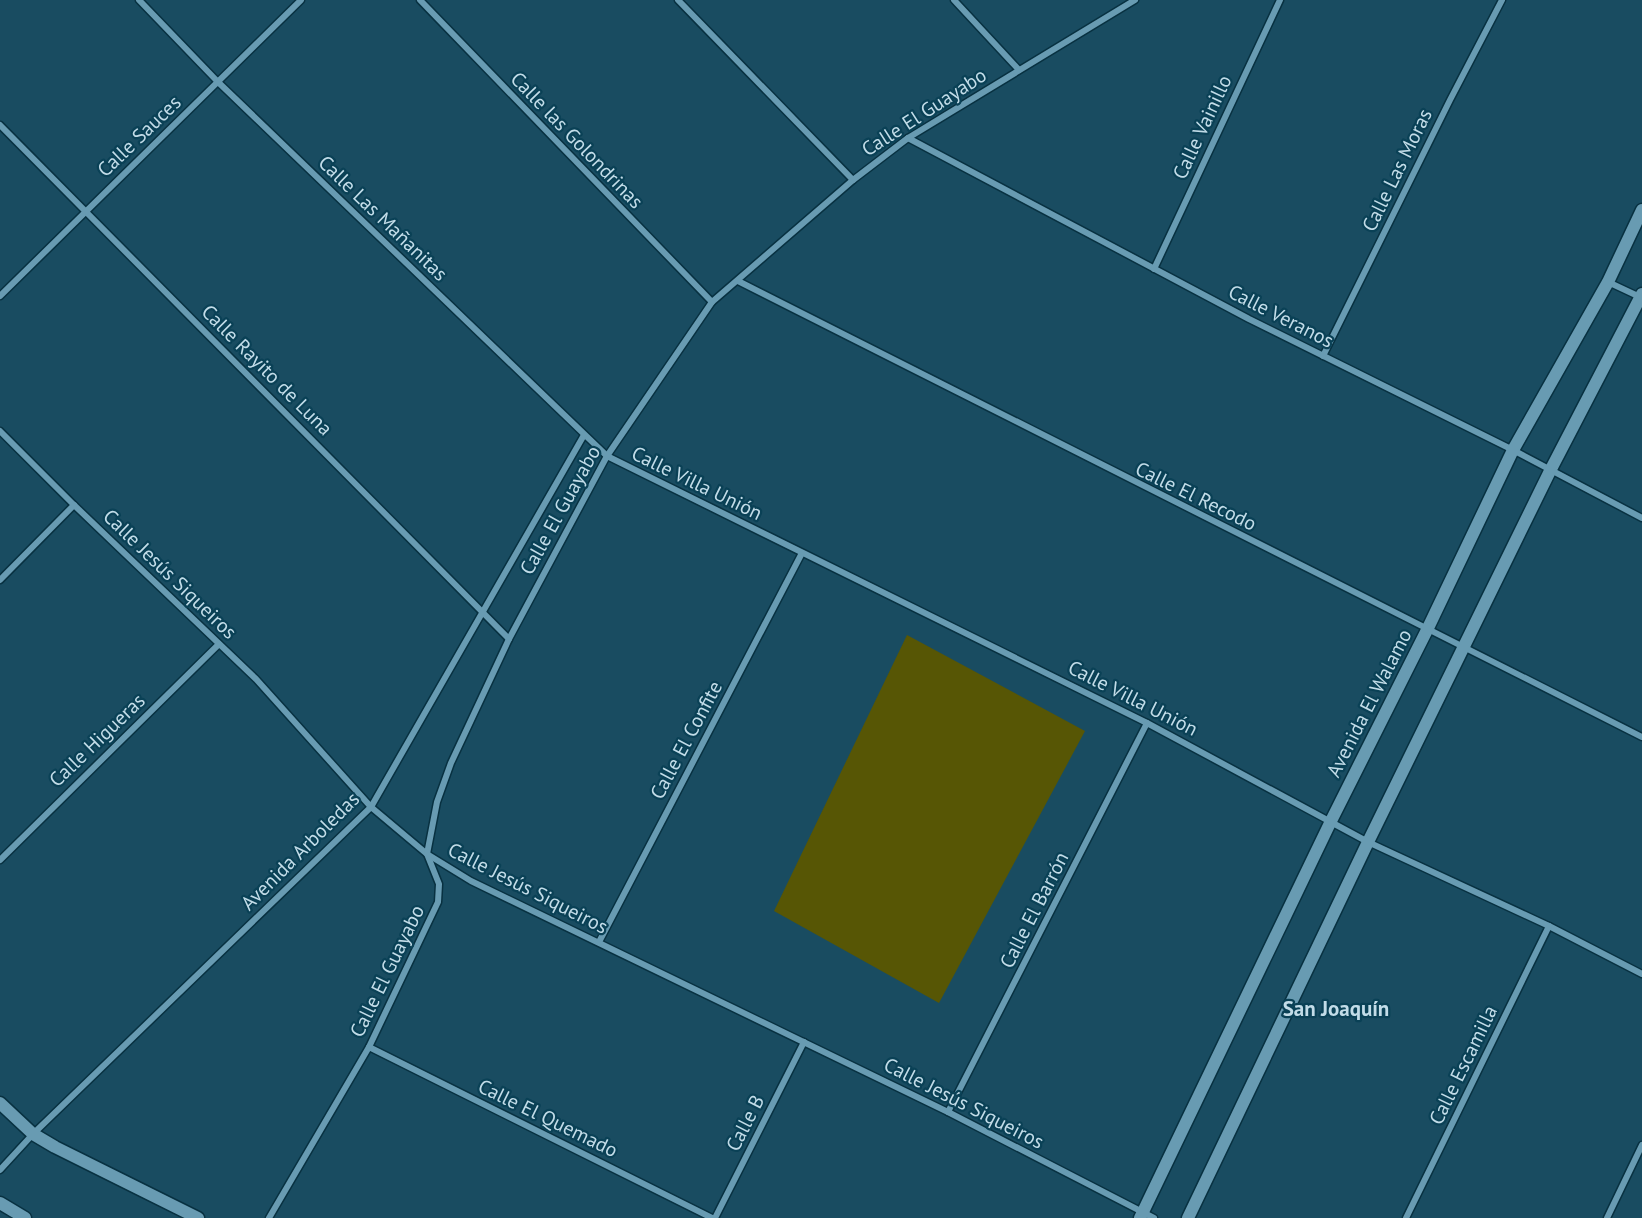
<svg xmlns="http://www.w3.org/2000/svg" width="1642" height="1218" viewBox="0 0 1642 1218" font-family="'PT Sans',sans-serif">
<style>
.green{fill:#575605}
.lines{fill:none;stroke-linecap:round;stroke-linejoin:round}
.street-casing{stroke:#083141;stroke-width:9}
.secondary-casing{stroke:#083141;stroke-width:15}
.street{stroke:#689bb2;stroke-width:6}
.secondary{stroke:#689bb2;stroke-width:12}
.labels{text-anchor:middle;stroke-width:4.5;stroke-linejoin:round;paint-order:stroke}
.street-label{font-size:20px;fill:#c2dce8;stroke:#0a4156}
.neighbourhood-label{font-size:21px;font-weight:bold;fill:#c2dce8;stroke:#0a4156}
</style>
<rect width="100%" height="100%" fill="#194c61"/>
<path class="green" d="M907,635L1085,731L939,1003L774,911Z"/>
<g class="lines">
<g class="street-casing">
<g id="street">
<path d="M139,0L218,82L607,456L1147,723L1368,842L1549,926L1642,974"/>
<path d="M420,0L712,302"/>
<path d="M678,0L853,180"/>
<path d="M954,0L1019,70"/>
<path d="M0,125L509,639"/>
<path d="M908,138L1249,319L1513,450L1642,518"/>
<path d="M1154,269L1280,0"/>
<path d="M738,281C1038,435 1340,586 1642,737"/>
<path d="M1608,282L1640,297"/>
<path d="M0,296L301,0"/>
<path d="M1323,356L1450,100L1502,0"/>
<path d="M0,431L74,505L256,679L371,807L427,854L471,881L948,1112L1154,1218"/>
<path d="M0,580L74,505"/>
<path d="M0,860L219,644"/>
<path d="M599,942L802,553"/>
<path d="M369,1047L712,1218"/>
<path d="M948,1112L1147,723"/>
<path d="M0,1170L33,1134L371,807L584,435"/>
<path d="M269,1218L369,1047L438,902L439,884L427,854L437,802L451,763L509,639L607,456L712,302L853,180L908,138L1135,0"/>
<path d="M715,1218L804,1042"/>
<path d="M1406,1218L1549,926"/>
<path d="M1607,1218L1642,1145"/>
</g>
</g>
<g class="secondary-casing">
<g id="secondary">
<path d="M0,1103L33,1134L55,1147L198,1218"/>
<path d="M0,1203L25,1218"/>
<path d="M1140,1218L1331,821L1428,628L1513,450L1608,282L1642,210"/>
<path d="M1188,1218L1368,842L1550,471L1642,294"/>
</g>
</g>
<use href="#street" class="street"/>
<use href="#secondary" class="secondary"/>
</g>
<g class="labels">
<g class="street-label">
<text transform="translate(924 112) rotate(-33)" y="7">Calle El Guayabo</text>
<text transform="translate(1202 127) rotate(-65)" y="7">Calle Vainillo</text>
<text transform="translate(139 136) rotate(-44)" y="7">Calle Sauces</text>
<text transform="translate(577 140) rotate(46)" y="7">Calle las Golondrinas</text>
<text transform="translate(1397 170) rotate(-64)" y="7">Calle Las Moras</text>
<text transform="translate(383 218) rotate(44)" y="7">Calle Las Mañanitas</text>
<text transform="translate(1281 316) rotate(27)" y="7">Calle Veranos</text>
<text transform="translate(267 370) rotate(45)" y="7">Calle Rayito de Luna</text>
<text transform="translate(697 483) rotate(26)" y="7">Calle Villa Unión</text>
<text transform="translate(1196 496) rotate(26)" y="7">Calle El Recodo</text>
<text transform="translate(560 510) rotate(-61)" y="7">Calle El Guayabo</text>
<text transform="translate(170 574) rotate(44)" y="7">Calle Jesús Siqueiros</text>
<text transform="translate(1133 698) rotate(27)" y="7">Calle Villa Unión</text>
<text transform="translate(1369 703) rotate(-63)" y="7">Avenida El Walamo</text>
<text transform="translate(97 740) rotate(-44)" y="7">Calle Higueras</text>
<text transform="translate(686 740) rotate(-62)" y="7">Calle El Confite</text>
<text transform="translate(300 851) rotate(-45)" y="7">Avenida Arboledas</text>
<text transform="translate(528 888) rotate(27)" y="7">Calle Jesús Siqueiros</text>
<text transform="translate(1034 910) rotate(-63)" y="7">Calle El Barrón</text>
<text transform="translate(387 971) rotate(-64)" y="7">Calle El Guayabo</text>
<text transform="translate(1463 1065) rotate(-64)" y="7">Calle Escamilla</text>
<text transform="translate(964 1103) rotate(27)" y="7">Calle Jesús Siqueiros</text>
<text transform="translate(548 1118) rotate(26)" y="7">Calle El Quemado</text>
<text transform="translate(745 1123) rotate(-63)" y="7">Calle B</text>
</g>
<g class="neighbourhood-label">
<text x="1336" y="1016">San Joaquín</text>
</g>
</g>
</svg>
